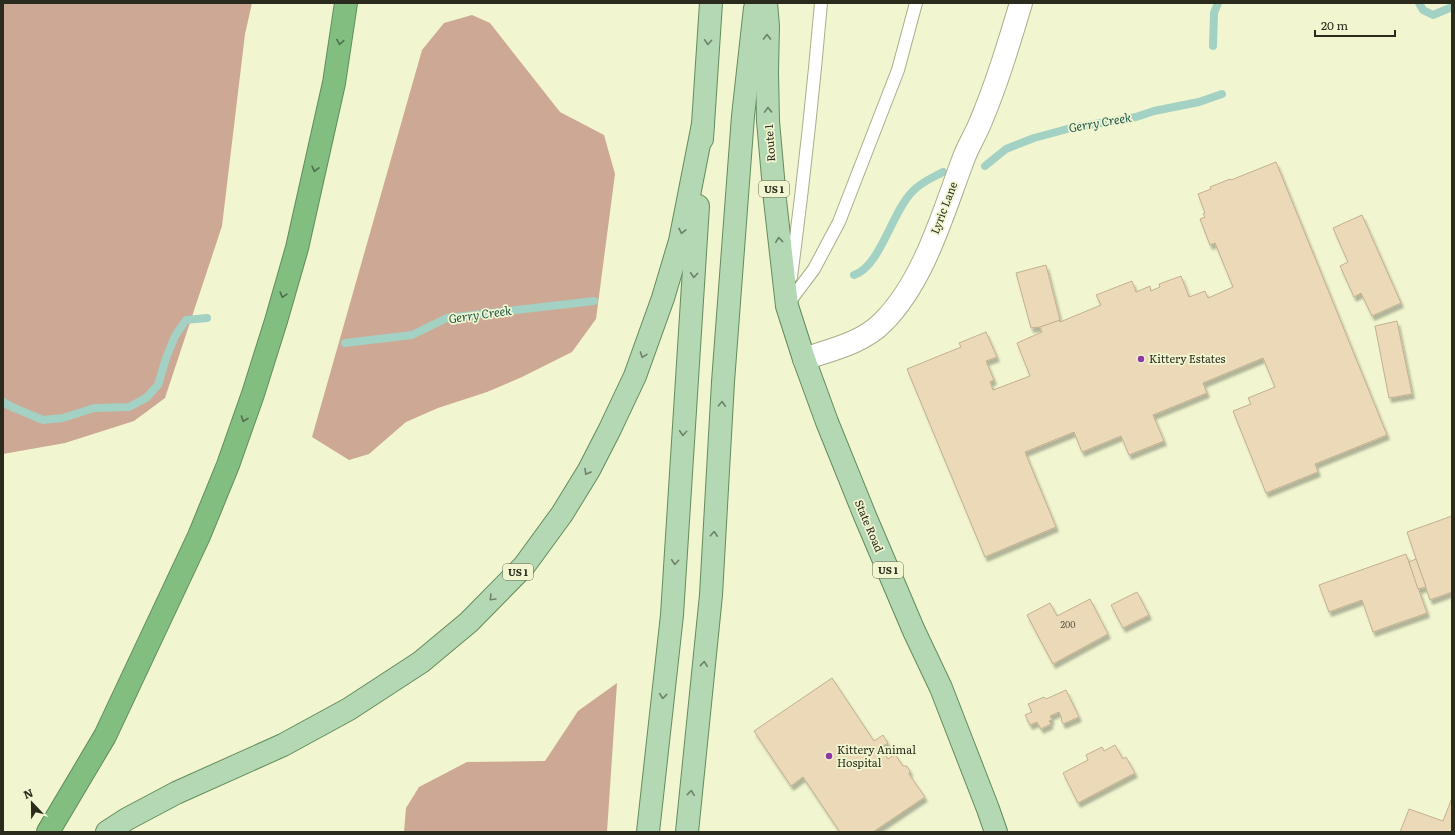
<svg xmlns="http://www.w3.org/2000/svg" width="1455" height="835" viewBox="0 0 1455 835" font-family="Literata,serif">
<style>
.forest{fill:#cda894}
.lines{fill:none;stroke-linecap:round;stroke-linejoin:round}
.stream{stroke:#a3d1c3;stroke-width:8}
.building{fill:#ecd9b8;stroke:#c2b090;filter:url(#shadow)}
.service-casing{stroke:#a9ad8a;stroke-width:14}
.minor-casing{stroke:#a9ad8a;stroke-width:24}
.primary-casing{stroke:#638b5d;stroke-width:24}
.motorway-casing{stroke:#638b5d;stroke-width:24}
.service{stroke:#fff;stroke-width:12}
.minor{stroke:#fff;stroke-width:22}
.primary{stroke:#b3d8b3;stroke-width:22}
.motorway{stroke:#81be80;stroke-width:22}
.oneway{stroke:#6e8268}
.oneway2{stroke:#516d4a}
.poi-dot{fill:#8d38a6;stroke:#f1f6d0;stroke-width:1.5}
.labels{text-anchor:middle;stroke-width:3.5;stroke-linejoin:round;paint-order:stroke}
.number-label{font-size:9px;fill:#5a5644}
.shield{fill:#f1f6d0;stroke:#666853;stroke-width:1}
.shield-label{font-size:10px;font-weight:bold;fill:#2a2b1d}
.street-label{font-size:11px;fill:#2a2b1d;stroke:#f1f6d0}
.poi-label{font-size:11px;fill:#2a2b1d;stroke:#f1f6d0;text-anchor:start}
.water-label{font-size:12px;font-style:italic;fill:#1a5648;stroke:#f1f6d0}
</style>
<defs>
<filter id="shadow"><feDropShadow dx="2.5" dy="4.5" stdDeviation="1" flood-color="#0004"/></filter>
</defs>
<rect width="100%" height="100%" fill="#f1f6d0"/>
<g class="forest">
<path d="M3,3H252L245,34L222,226L165,398L134,421L65,443L3,454Z"/>
<path d="M472,15L490,23L560,112L604,135L615,174L596,319L572,352L522,377L487,392L438,408L406,422L369,454L349,460L312,437L422,50L444,23Z"/>
<path d="M617,683L607,832H404L406,808L419,787L467,762L545,761L578,711Z"/>
</g>
<g class="lines">
<g class="stream">
<path d="M1419,3L1423,10L1433,15L1452,7"/>
<path d="M1213,46L1214,13L1218,3"/>
<path d="M985,166L1006,149L1034,138L1071,128L1136,117L1154,111L1199,102L1222,94"/>
<path d="M854,275C880,267 892,212 912,192C921,182 932,178 943,172"/>
<path d="M345,343L412,335L447,318L594,301"/>
<path d="M3,402L12,407L43,420L63,418L94,408L129,407L146,398L158,385L166,358L175,336L186,320L207,318"/>
</g>
</g>
<g class="building">
<path d="M1276,162L1387,435L1315,464L1318,472L1266,493L1233,411L1251,404L1248,398L1275,387L1263,358L1203,383L1207,393L1153,415L1164,441L1129,455L1121,436L1082,452L1074,432L1025,452L1056,527L985,557L907,369L961,347L959,343L986,332L997,357L986,361L994,380L990,382L993,390L1030,376L1017,343L1042,332L1040,327L1059,320L1060,322L1101,305L1096,295L1132,281L1136,292L1150,286L1151,291L1160,287L1159,284L1181,276L1189,297L1205,291L1208,298L1233,287L1215,243L1210,245L1200,219L1205,217L1203,214L1205,213L1198,194L1211,189L1210,187L1230,179L1231,180Z"/>
<path d="M1362,215L1401,303L1372,316L1361,293L1354,297L1340,266L1348,262L1333,228Z"/>
<path d="M1046,265L1060,320L1040,327L1031,328L1016,273Z"/>
<path d="M1397,321L1412,394L1389,398L1375,326Z"/>
<path d="M1452,516V592L1430,600L1407,532Z"/>
<path d="M1406,554L1427,613L1373,632L1362,600L1329,612L1319,585Z"/>
<path d="M1416,559L1426,587L1418,589L1409,562Z"/>
<path d="M1137,592L1149,615L1123,628L1111,605Z"/>
<path d="M1090,599L1108,634L1053,664L1027,615L1050,603L1057,616Z"/>
<path d="M832,678L874,741L883,735L888,743L880,748L888,759L895,754L903,766H907L910,771L909,774L925,797L873,832H840L803,777L791,786L754,731Z"/>
<path d="M1066,690L1079,717L1063,724L1061,720L1062,719L1059,712L1050,716L1052,720L1049,721L1051,724L1041,729L1037,722L1030,725L1025,715L1032,712L1028,704L1044,697L1046,699Z"/>
<path d="M1115,745L1123,759L1126,757L1135,773L1078,803L1063,773L1088,760L1086,755L1102,747L1104,751Z"/>
<path d="M1452,798V832H1400L1409,809L1443,821Z"/>
</g>
<g class="lines">
<g class="service-casing">
<g id="service">
<path d="M791,277C803,186 813,95 821,3"/>
<path d="M787,305L814,269L839,222L898,70L916,3"/>
</g>
</g>
<g class="minor-casing">
<path id="minor" d="M804,359C830,350 863,343 883,322C924,281 943,213 963,160C968,146 976,134 981,121C997,83 1009,43 1021,3"/>
</g>
<g class="primary-casing">
<g id="primary">
<path d="M766,3L768,26L767,72L768,121L775,200L787,306L804,359L827,422L865,516L914,631L941,688L988,809L996,832"/>
<path d="M702,139L711,3"/>
<path d="M107,832L127,819L176,793L283,745L349,709L421,662L469,622L524,566L562,514L589,470L610,429L635,376L663,298L680,241L703,124"/>
<path d="M648,832L672,615L698,206"/>
<path d="M687,832L711,595L723,382L743,116L755,8"/>
</g>
</g>
<g class="motorway-casing">
<path id="motorway" d="M48,832L105,736L199,536L228,465L253,394L276,321L297,248L334,83L346,3"/>
</g>
<use href="#service" class="service"/>
<use href="#minor" class="minor"/>
<use href="#primary" class="primary"/>
<use href="#motorway" class="motorway"/>
</g>
<defs><path id="oneway-chevron" d="M-2-3.5L2.5 0L-2 3.5" fill="none" stroke-width="1.6" stroke-linecap="round" stroke-linejoin="round"/></defs>
<g class="oneway">
<use href="#oneway-chevron" transform="translate(767 37) rotate(-89)"/>
<use href="#oneway-chevron" transform="translate(708 42) rotate(94)"/>
<use href="#oneway-chevron" transform="translate(768 110) rotate(-92)"/>
<use href="#oneway-chevron" transform="translate(682 231) rotate(102)"/>
<use href="#oneway-chevron" transform="translate(779 240) rotate(-96)"/>
<use href="#oneway-chevron" transform="translate(694 275) rotate(94)"/>
<use href="#oneway-chevron" transform="translate(643 355) rotate(110)"/>
<use href="#oneway-chevron" transform="translate(722 404) rotate(-87)"/>
<use href="#oneway-chevron" transform="translate(683 433) rotate(94)"/>
<use href="#oneway-chevron" transform="translate(587 472) rotate(120)"/>
<use href="#oneway-chevron" transform="translate(714 534) rotate(-87)"/>
<use href="#oneway-chevron" transform="translate(675 562) rotate(94)"/>
<use href="#oneway-chevron" transform="translate(492 598) rotate(135)"/>
<use href="#oneway-chevron" transform="translate(704 664) rotate(-84)"/>
<use href="#oneway-chevron" transform="translate(663 696) rotate(96)"/>
<use href="#oneway-chevron" transform="translate(691 793) rotate(-84)"/>
</g>
<g class="oneway2">
<use href="#oneway-chevron" transform="translate(340 42) rotate(99)"/>
<use href="#oneway-chevron" transform="translate(315 169) rotate(103)"/>
<use href="#oneway-chevron" transform="translate(283 295) rotate(106)"/>
<use href="#oneway-chevron" transform="translate(244 419) rotate(110)"/>
</g>
<g class="poi-dot">
<circle cx="1141" cy="359" r="4"/>
<circle cx="829" cy="756" r="4"/>
</g>
<g class="labels">
<g class="number-label">
<text x="1068" y="628">200</text>
</g>
<g class="shield">
<rect x="759" y="181" width="30" height="16" rx="3"/>
<rect x="873" y="562" width="30" height="16" rx="3"/>
<rect x="503" y="564" width="30" height="16" rx="3"/>
</g>
<g class="shield-label">
<text x="774" y="193">US 1</text>
<text x="888" y="574">US 1</text>
<text x="518" y="576">US 1</text>
</g>
<g class="street-label">
<text transform="translate(770 143) rotate(-94)" y="4">Route 1</text>
<text transform="translate(944 208) rotate(-69)" y="4">Lyric Lane</text>
<text transform="translate(869 526) rotate(67)" y="4">State Road</text>
</g>
<g class="poi-label">
<text x="1149" y="363">Kittery Estates</text>
<text x="837" y="754">Kittery Animal<tspan x="837" dy="13">Hospital</tspan></text>
</g>
<g class="water-label">
<text transform="translate(1100 123) rotate(-10)" y="4">Gerry Creek</text>
<text transform="translate(480 315) rotate(-8)" y="4">Gerry Creek</text>
</g>
</g>
<rect width="1455" height="835" fill="none" stroke="#2a2b1d" stroke-width="8"/>
<g transform="translate(32 803) rotate(338)" stroke="#f1f6d0" stroke-width="3" paint-order="stroke">
<path d="M0-3L7 15L0 10L-7 15Z" fill="#2a2b1d"/>
<text y="-6" font-size="11" font-weight="bold" text-anchor="middle" fill="#2a2b1d">N</text>
</g>
<path d="M1315 30v6h80v-6" fill="none" stroke="#2a2b1d" stroke-width="2"/>
<text x="1321" y="30" font-size="12" fill="#2a2b1d" stroke="#f1f6d0" stroke-width="3" paint-order="stroke">20 m</text>
</svg>
